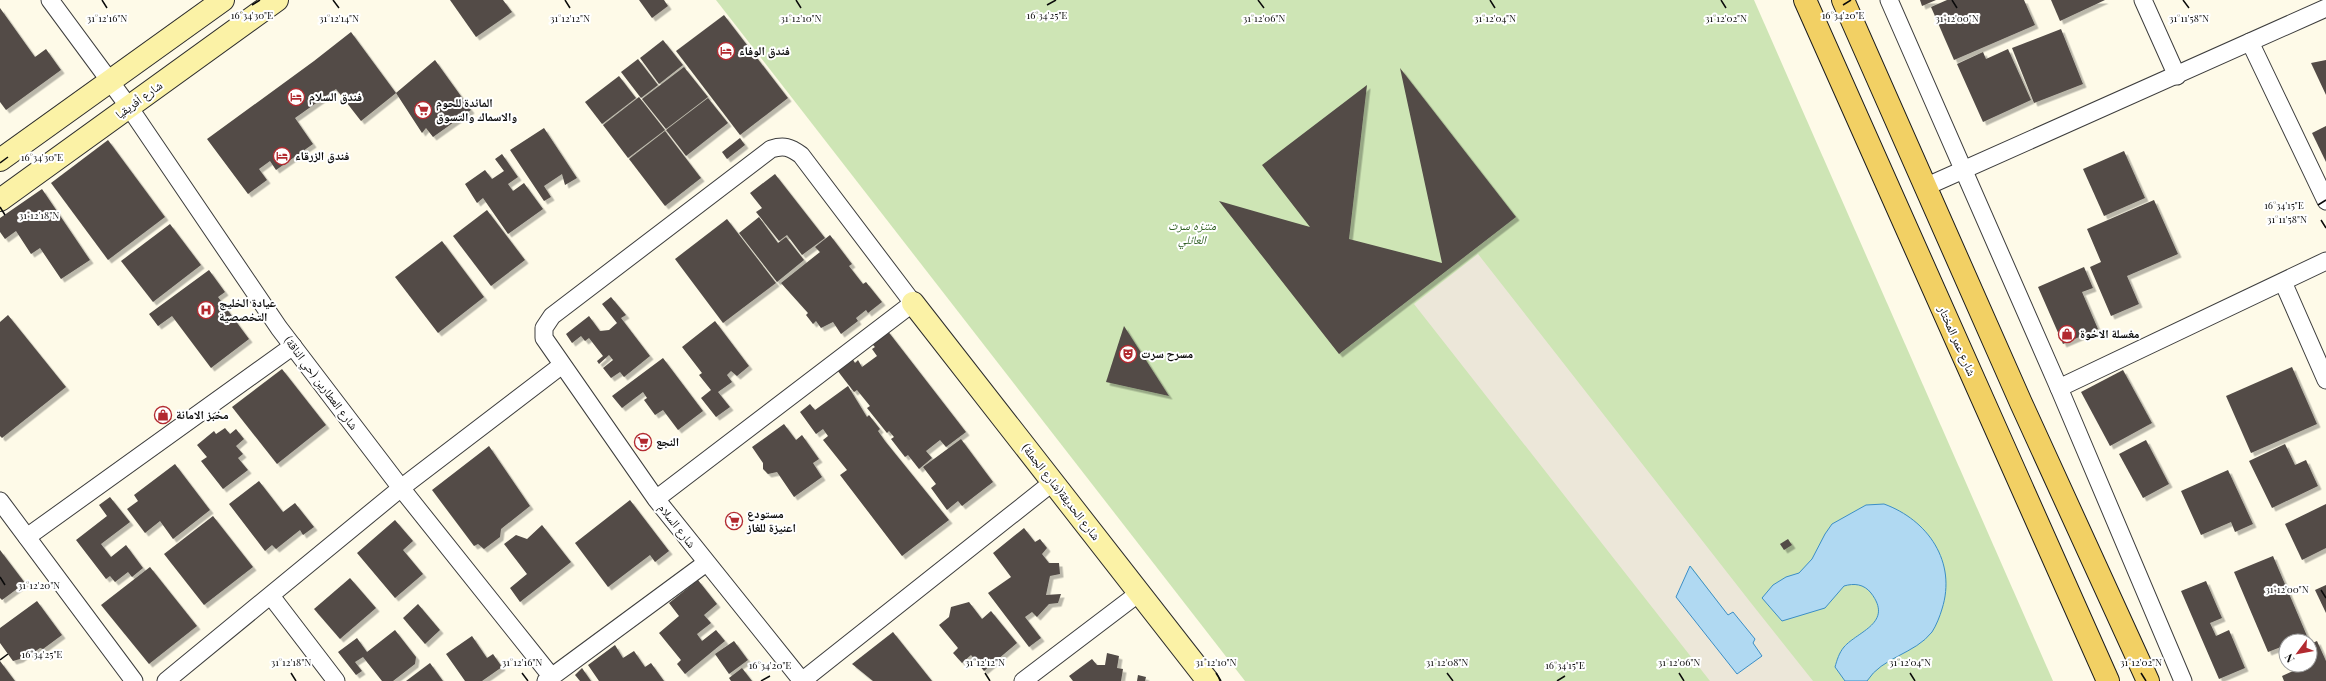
<svg xmlns="http://www.w3.org/2000/svg" width="2326" height="681" viewBox="0 0 2326 681" font-family="'Playfair Display','Noto Naskh Arabic',serif">
<style>
.green{fill:#cee5b5}
.plaza{fill:#ece7d9;fill-rule:evenodd}
.water{fill:#b0d9f2;stroke:#3b8ec6}
.building{fill:#524b47;filter:url(#shadow)}
.lines{fill:none;stroke-linecap:round;stroke-linejoin:round}
.street-casing{stroke:#3d3d3d;stroke-width:19}
.secondary-casing{stroke:#2c2c2c;stroke-width:24}
.primary-casing{stroke:#1b1b1b;stroke-width:24}
.street{stroke:#fff;stroke-width:17}
.secondary{stroke:#fbf2a6;stroke-width:22}
.primary{stroke:#f2d064;stroke-width:22}
.ticks{fill:none;stroke:#0a0a0a;stroke-width:1.5}
.labels{text-anchor:middle;stroke-width:4;stroke-linejoin:round;paint-order:stroke}
.poi-label{font-size:12px;font-weight:bold;fill:#0a0a0a;stroke:#fff;text-anchor:start}
.street-label{font-size:12px;fill:#0a0a0a;stroke:#fff}
.park-label{font-size:12px;font-style:italic;fill:#2c5d1f;stroke:#fff}
.ticks-label{font-size:10px;text-anchor:middle;fill:#0a0a0a;stroke:#fff;stroke-width:4;stroke-linejoin:round;paint-order:stroke}
</style>
<defs>
<filter id="shadow"><feDropShadow dx="3.5" dy="3.5" stdDeviation="0" flood-color="#0004"/></filter>
</defs>
<rect width="100%" height="100%" fill="#fefae8"/>
<path class="green" d="M716,0H1754L2053,681H1245Z"/>
<path class="plaza" d="M1478,254L1751,603L1813,681H1710L1414,304ZM1691,566L1728,615L1733,613L1754,639L1753,643L1762,656L1676,597Z"/>
<g class="water">
<path d="M1884,504C1928,520 1957,562 1942,609C1940,616 1936,626 1932,632C1915,654 1882,657 1867,681H1845L1835,667C1837,660 1839,653 1844,647C1858,631 1894,623 1871,593C1864,584 1854,583 1844,586L1825,608L1782,621L1762,598L1773,585L1786,577L1799,573L1812,559L1825,534L1832,524L1866,505Z"/>
<path d="M1690,566L1728,615L1733,612L1755,639L1753,643L1762,656L1737,674L1676,597Z"/>
</g>
<g class="building">
<path d="M450,0H503L512,12L476,37Z"/>
<path d="M639,0H664L668,6L652,18Z"/>
<path d="M1920,0H1936L1922,6Z"/>
<path d="M1947,0H2024L2035,25L1954,60L1931,7Z"/>
<path d="M2051,0H2105L2060,21Z"/>
<path d="M0,8L35,57L46,49L61,70L6,110L0,102Z"/>
<path d="M724,15L788,98L740,135L676,51Z"/>
<path d="M2061,29L2083,84L2034,103L2012,48Z"/>
<path d="M351,32L396,93L361,121L336,89L295,118L313,144L276,170L270,161L259,169L267,180L248,194L207,139L314,61Z"/>
<path d="M663,40L683,65L659,84L640,58Z"/>
<path d="M2008,49L2031,100L1983,122L1957,64L1983,52L1986,59Z"/>
<path d="M638,59L658,85L641,98L621,72Z"/>
<path d="M435,60L471,110L433,137L426,128L422,133L396,93Z"/>
<path d="M2326,60V95L2311,63Z"/>
<path d="M684,67L708,97L666,129L642,99Z"/>
<path d="M1400,68L1516,217L1339,354L1219,201L1310,227L1262,165L1367,85L1349,239L1442,263Z"/>
<path d="M619,76L636,98L602,124L585,102Z"/>
<path d="M639,97L665,130L628,158L603,125Z"/>
<path d="M708,98L728,123L686,156L666,130Z"/>
<path d="M2326,126V162L2312,133Z"/>
<path d="M544,128L577,178L565,185L562,174L544,186L551,197L544,201L510,150Z"/>
<path d="M665,131L701,178L665,206L629,159Z"/>
<path d="M740,138L745,145L727,159L722,152Z"/>
<path d="M108,140L165,217L108,260L51,183Z"/>
<path d="M2124,151L2145,198L2104,216L2083,169Z"/>
<path d="M502,154L518,177L508,184L513,191L524,183L543,209L508,234L483,198L477,203L465,184L485,170L492,179L504,171L495,159Z"/>
<path d="M775,174L825,238L802,255L787,235L779,241L756,212L762,208L750,193Z"/>
<path d="M42,189L90,260L61,279L40,248L31,254L16,231L5,239L0,232V218Z"/>
<path d="M2154,200L2178,254L2127,276L2139,304L2111,316L2090,267L2101,262L2087,229Z"/>
<path d="M487,210L525,260L491,286L453,236Z"/>
<path d="M759,217L778,243L786,237L804,260L777,282L739,233Z"/>
<path d="M727,219L776,283L723,323L675,259Z"/>
<path d="M170,224L201,265L153,302L121,261Z"/>
<path d="M830,235L852,264L849,266L863,284L866,282L882,302L868,313L866,310L856,318L858,321L841,334L833,322L821,328L816,321L813,324L806,315L808,313L781,283L820,252L815,247Z"/>
<path d="M442,241L484,297L438,333L395,277Z"/>
<path d="M2084,267L2093,288L2082,292L2098,329L2063,344L2038,287Z"/>
<path d="M209,270L225,292L218,297L249,339L211,368L172,316L158,326L149,314Z"/>
<path d="M611,297L626,315L621,318L650,356L624,377L620,372L611,378L603,368L613,360L609,355L599,364L597,361L603,356L589,338L585,341L581,336L572,343L566,334L589,316L600,331L609,330L617,323L602,304Z"/>
<path d="M8,315L66,387L2,438L0,436V322Z"/>
<path d="M715,321L749,366L737,376L731,371L727,375L732,382L718,392L730,407L716,417L701,398L711,390L699,375L702,373L682,347Z"/>
<path d="M1124,326L1169,396L1106,382Z"/>
<path d="M887,330L966,432L946,447L940,440L926,451L932,458L919,469L908,455L905,457L891,439L894,437L889,431L887,433L867,408L870,406L857,390L854,392L837,370L852,358L855,363L858,360L862,367L877,356L872,349L875,347L871,343Z"/>
<path d="M663,358L703,411L678,430L663,410L655,415L644,400L647,398L643,392L622,408L612,396Z"/>
<path d="M2292,367L2317,424L2251,453L2226,396Z"/>
<path d="M282,369L326,425L277,464L232,407Z"/>
<path d="M2123,370L2152,423L2110,446L2081,392Z"/>
<path d="M848,386L867,417L869,415L880,429L878,431L885,441L949,520L902,556L840,475L847,470L823,440L828,436L823,429L816,434L800,412L810,404L815,410Z"/>
<path d="M784,424L796,440L802,435L819,459L813,463L822,477L794,497L777,472L768,474L763,469V463L752,447Z"/>
<path d="M225,428L230,434L236,429L244,439L236,446L243,454L238,458L248,470L223,489L201,461L207,457L197,445L214,431L216,434Z"/>
<path d="M961,439L993,482L962,506L958,501L947,510L931,488L936,484L923,467Z"/>
<path d="M2146,440L2169,484L2143,498L2119,454Z"/>
<path d="M2285,444L2295,465L2306,460L2318,486L2272,508L2249,461Z"/>
<path d="M489,446L530,506L501,529L500,537L484,549L478,544L474,546L432,490Z"/>
<path d="M175,464L210,510L173,539L160,521L145,533L127,509L138,501L134,495Z"/>
<path d="M2228,470L2253,524L2235,532L2231,522L2201,535L2181,491Z"/>
<path d="M259,481L283,512L295,503L314,527L303,535L300,530L276,549L272,545L265,551L229,504Z"/>
<path d="M110,497L130,522L101,544L111,557L126,545L143,568L132,577L128,572L115,582L110,576L106,579L76,540L107,516L99,505Z"/>
<path d="M630,500L669,551L655,562L650,555L608,587L575,543Z"/>
<path d="M2326,504V548L2302,560L2285,524Z"/>
<path d="M213,516L253,567L204,605L164,554Z"/>
<path d="M395,520L413,541L403,550L423,574L395,598L357,553Z"/>
<path d="M542,525L571,562L520,602L510,588L527,574L504,544L516,535L527,539Z"/>
<path d="M1024,528L1035,542L1040,539L1047,548L1042,554L1049,563H1059L1060,574L1050,576L1046,595L1061,594L1058,603L1049,604L1037,617L1032,612L1025,617L1041,638L1029,647L988,593L1011,577L993,553Z"/>
<path d="M1788,539L1792,545L1784,550L1780,544Z"/>
<path d="M0,550L25,583L2,600L0,598Z"/>
<path d="M2273,556L2307,636L2294,641H2286V645L2268,652L2234,572Z"/>
<path d="M150,567L197,626L149,664L101,605Z"/>
<path d="M350,578L376,608L340,639L314,609Z"/>
<path d="M698,580L717,604L704,615L711,623L697,634L702,641L716,630L725,641L685,674L677,664L681,660L659,633L679,616L669,603Z"/>
<path d="M2206,581L2222,618L2210,623L2216,636L2229,630L2245,668L2219,679L2181,591Z"/>
<path d="M2326,585V613L2315,590Z"/>
<path d="M37,601L62,635L43,649L40,648L30,655L28,653L20,659L13,661L0,643V628Z"/>
<path d="M969,602L982,619L991,611L1017,643L984,671L971,655L962,663L953,653L958,648L939,625L949,617L951,607Z"/>
<path d="M418,604L440,630L425,644L403,618Z"/>
<path d="M395,630L416,657L415,664L393,681H382L363,657L355,662L362,671L356,675L338,652L357,638L367,652Z"/>
<path d="M893,632L932,681H873L852,664Z"/>
<path d="M472,636L487,658L493,654L502,667L482,681H465L446,654Z"/>
<path d="M734,641L748,660L729,674L715,654Z"/>
<path d="M2317,641L2326,661V681H2284L2282,676L2293,671L2290,665H2310V644Z"/>
<path d="M615,645L623,658L634,651L645,667L651,663L664,681H599L588,665Z"/>
<path d="M1107,653L1119,656L1117,668L1123,669L1121,681H1073L1069,676L1092,659L1097,665H1105Z"/>
<path d="M0,661L15,681H0Z"/>
<path d="M430,663L443,681H406Z"/>
<path d="M582,668L591,681H580L575,675Z"/>
<path d="M742,668L752,681H731L729,678Z"/>
<path d="M1138,675L1146,677L1145,681H1137Z"/>
</g>
<g class="lines">
<g class="street-casing">
<g id="street">
<path d="M50,0L129,107L279,328L401,488L551,676"/>
<path d="M1889,0L2059,388L2183,681"/>
<path d="M2143,0L2177,76"/>
<path d="M2250,42L2326,201"/>
<path d="M1925,187L2326,8"/>
<path d="M2283,282L2326,380"/>
<path d="M2059,388L2326,261"/>
<path d="M656,499L913,303L801,155C790,147 784,145 771,149L552,316L544,328V338L656,499L802,681"/>
<path d="M0,501L134,681"/>
<path d="M27,537L293,346"/>
<path d="M271,596L336,681"/>
<path d="M166,681L401,488L562,365"/>
<path d="M546,681L706,563"/>
<path d="M802,681L1053,482"/>
<path d="M1023,681L1139,593"/>
</g>
</g>
<g class="secondary-casing">
<g id="secondary">
<path d="M0,160L223,0"/>
<path d="M0,200L277,0"/>
<path d="M913,303L1208,681"/>
</g>
</g>
<g class="primary-casing">
<g id="primary">
<path d="M1805,0L2108,681"/>
<path d="M1843,0L2021,403L2148,681"/>
</g>
</g>
<use href="#street" class="street"/>
<use href="#secondary" class="secondary"/>
<use href="#primary" class="primary"/>
</g>
<path class="ticks" d="M102,0L107,8M333,0L339,8M565,0L570,8M796,0L801,8M1258,0L1264,8M1490,0L1495,8M1721,0L1726,8M1952,0L1957,8M2183,0L2189,8M252,5L260,0M1047,5L1056,0M1843,5L1851,0M0,163L8,157M2318,205L2326,200M0,207L5,215M2321,220L2326,228M0,577L5,585M2321,590L2326,598M0,660L8,654M291,673L296,681M522,673L528,681M985,673L990,681M1216,673L1221,681M1447,673L1453,681M1679,673L1684,681M1910,673L1915,681M2141,673L2146,681M761,681L770,676M1557,681L1565,676"/>
<defs>
<g id="hotel-ring" transform="scale(0.9)"><circle r="9.5" fill="#fff" stroke="#b22a30" stroke-width="1.5"/><path d="M-6-4.5h1.5V1H6V5H4.5V3h-9V5H-6ZM-4 0a1.8 1.8 0 1 1 3.6 0ZM.5 0V-2.5h3Q6-2.5 6 0Z" fill="#b22a30"/></g>
<g id="supermarket-ring" transform="scale(0.9)"><circle r="9.5" fill="#fff" stroke="#b22a30" stroke-width="1.5"/><path d="M-6-5.5h2.5l.6 2H6L4.5 2H-2.5L-4.4-4H-6ZM-1.5 3.2a1.3 1.3 0 1 0 .1 0ZM3 3.2a1.3 1.3 0 1 0 .1 0Z" fill="#b22a30"/></g>
<g id="hospital-ring" transform="scale(0.9)"><circle r="9.5" fill="#fff" stroke="#b22a30" stroke-width="1.5"/><path d="M-5-5h3v3.5h4V-5h3V5h-3V1.5h-4V5h-3Z" fill="#b22a30"/></g>
<g id="shop-ring" transform="scale(0.9)"><circle r="9.5" fill="#fff" stroke="#b22a30" stroke-width="1.5"/><path d="M-5-2.5h2.3a2.7 3.5 0 0 1 5.4 0H5L5.5 6h-11ZM-1.5-2.5h3a1.5 2.3 0 0 0-3 0Z" fill="#b22a30"/></g>
<g id="theatre-ring" transform="scale(0.9)"><circle r="9.5" fill="#fff" stroke="#b22a30" stroke-width="1.5"/><path d="M-5-5.5Q0-4 5-5.5V0Q5 5 0 6Q-5 5-5 0ZM-3.3-2.5H-1v1.5H-3.3ZM1-2.5H3.3v1.5H1ZM-2.8 1Q0 5.5 2.8 1Z" fill="#b22a30"/></g>
</defs>
<g fill-rule="evenodd">
<use href="#hotel-ring" x="726" y="51"/>
<use href="#hotel-ring" x="296" y="97"/>
<use href="#supermarket-ring" x="423" y="110"/>
<use href="#hotel-ring" x="282" y="156"/>
<use href="#hospital-ring" x="206" y="310"/>
<use href="#shop-ring" x="2067" y="334"/>
<use href="#theatre-ring" x="1128" y="354"/>
<use href="#shop-ring" x="163" y="415"/>
<use href="#supermarket-ring" x="643" y="442"/>
<use href="#supermarket-ring" x="734" y="521"/>
</g>
<g class="labels">
<g class="poi-label">
<text x="739" y="55">فندق الوفاء</text>
<text x="309" y="101">فندق السلام</text>
<text x="436" y="107">المائدة للحوم<tspan x="436" dy="14">والاسماك والتسوق</tspan></text>
<text x="295" y="160">فندق الزرقاء</text>
<text x="219" y="307">عيادة الخليج<tspan x="219" dy="14">التخصصية</tspan></text>
<text x="2080" y="338">مغسلة الاخوة</text>
<text x="1141" y="358">مسرح سرت</text>
<text x="176" y="419">مخبز الامانة</text>
<text x="656" y="446">النجع</text>
<text x="747" y="518">مستودع<tspan x="747" dy="14">اعنيزة للغاز</tspan></text>
</g>
<g class="street-label">
<text transform="translate(139 100) rotate(-36)" y="4">شارع أفريقيا</text>
<text transform="translate(1957 341) rotate(66)" y="4">شارع عمر المختار</text>
<text transform="translate(321 383) rotate(53)" y="4">شارع العطارين (حي الناقة)</text>
<text transform="translate(1061 492) rotate(52)" y="4">شارع الحديقة(شارع الجملة)</text>
<text transform="translate(677 526) rotate(52)" y="4">شارع السلام</text>
</g>
<g class="park-label">
<text x="1192" y="230">منتزه سرت<tspan x="1192" dy="14">العائلي</tspan></text>
</g>
</g>
<g class="ticks-label">
<text x="252" y="19">16°34'30"E</text>
<text x="1047" y="19">16°34'25"E</text>
<text x="1843" y="19">16°34'20"E</text>
<text x="107" y="22">31°12'16"N</text>
<text x="339" y="22">31°12'14"N</text>
<text x="570" y="22">31°12'12"N</text>
<text x="1264" y="22">31°12'06"N</text>
<text x="1495" y="22">31°12'04"N</text>
<text x="1726" y="22">31°12'02"N</text>
<text x="2189" y="22">31°11'58"N</text>
<text x="801" y="22">31°12'10"N</text>
<text x="1957" y="22">31°12'00"N</text>
<text x="42" y="161">16°34'30"E</text>
<text x="2284" y="209">16°34'15"E</text>
<text x="39" y="219">31°12'18"N</text>
<text x="2287" y="223">31°11'58"N</text>
<text x="39" y="589">31°12'20"N</text>
<text x="2287" y="593">31°12'00"N</text>
<text x="42" y="658">16°34'25"E</text>
<text x="291" y="666">31°12'18"N</text>
<text x="522" y="666">31°12'16"N</text>
<text x="985" y="666">31°12'12"N</text>
<text x="1216" y="666">31°12'10"N</text>
<text x="1447" y="666">31°12'08"N</text>
<text x="1679" y="666">31°12'06"N</text>
<text x="1910" y="666">31°12'04"N</text>
<text x="2141" y="666">31°12'02"N</text>
<text x="770" y="669">16°34'20"E</text>
<text x="1565" y="669">16°34'15"E</text>
</g>
<g transform="translate(2298 653) rotate(238)"><circle r="19" fill="#ffffff" stroke="#9d9d9d"/>
<path d="M0-3L7 15L0 10L-7 15Z" fill="#b22a30"/>
<text y="-6" font-size="11" font-weight="bold" text-anchor="middle" fill="#0a0a0a">N</text>
</g>
</svg>
